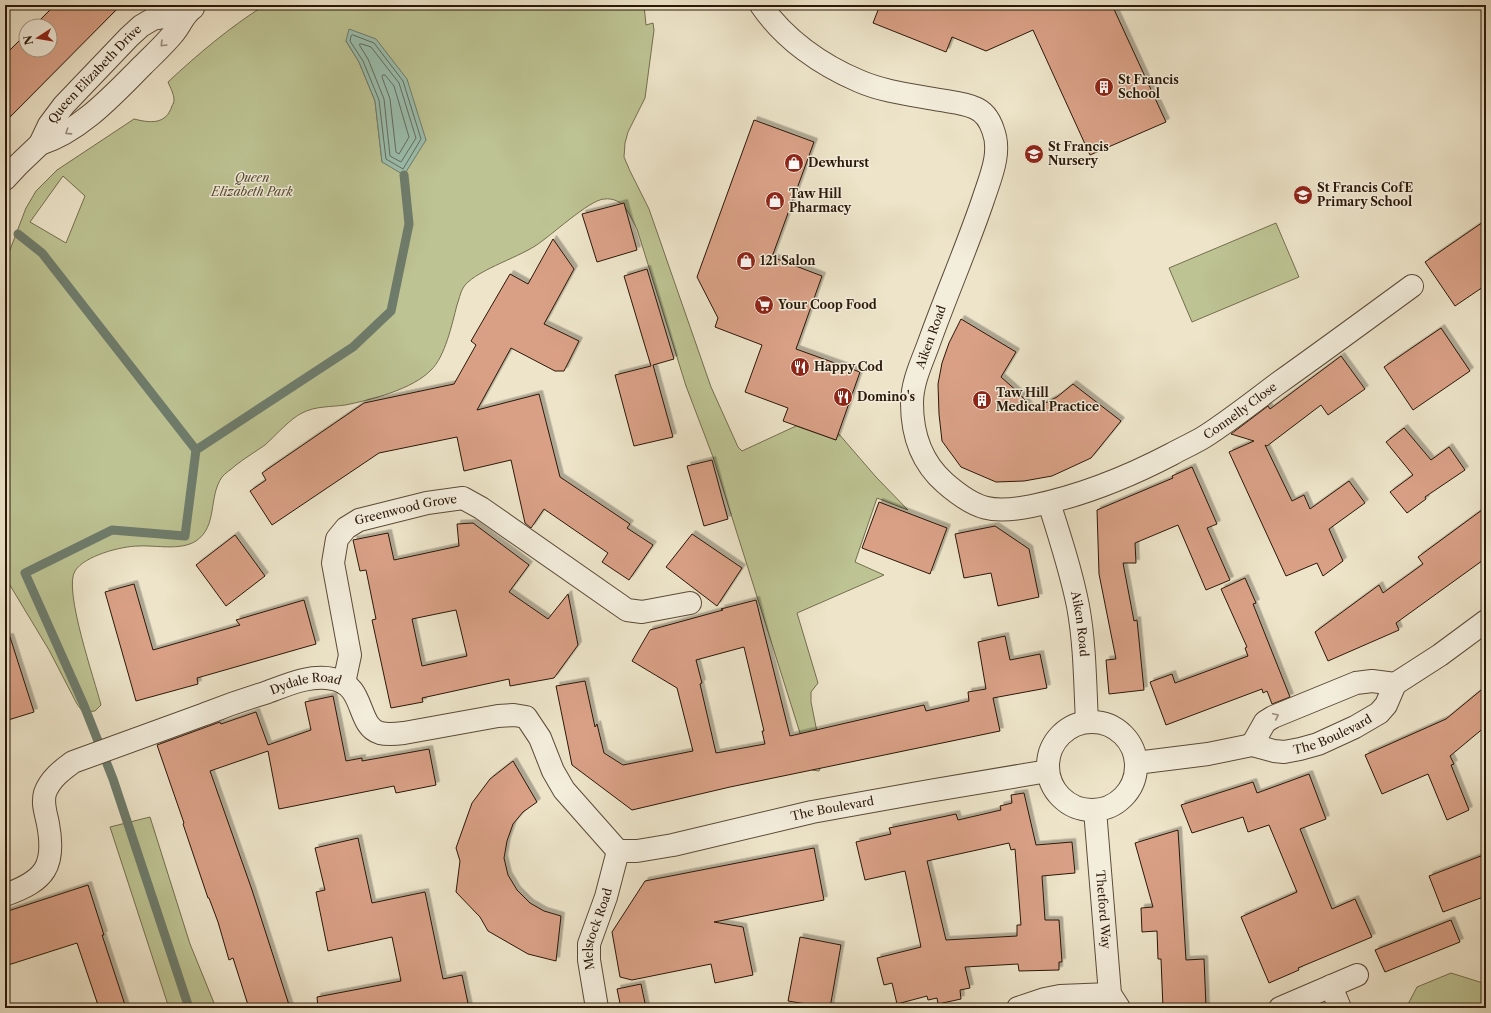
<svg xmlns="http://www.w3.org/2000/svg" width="1491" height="1013" viewBox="0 0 1491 1013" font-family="'Libre Caslon Text',serif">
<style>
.green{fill:#bdc393;stroke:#746e4e;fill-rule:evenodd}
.water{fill:#9bbfaf;stroke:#6e7c6c}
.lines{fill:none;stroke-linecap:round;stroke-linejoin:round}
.shore{stroke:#626c5c;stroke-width:1}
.stream{stroke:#6e7c6c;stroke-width:9}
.building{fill:#d9a086;stroke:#2a1808;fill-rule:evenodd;filter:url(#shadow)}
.minor-casing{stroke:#5b4b38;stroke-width:24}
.minor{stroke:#f3eddc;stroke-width:22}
.oneway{stroke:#998d7d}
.labels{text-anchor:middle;stroke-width:3;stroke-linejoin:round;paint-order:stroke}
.street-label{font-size:12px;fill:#2a1808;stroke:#f3eddc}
.poi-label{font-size:12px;font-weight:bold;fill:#2a1808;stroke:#f3eddc;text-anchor:start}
.park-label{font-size:12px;font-style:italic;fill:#564b32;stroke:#f3eddc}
</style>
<defs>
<filter id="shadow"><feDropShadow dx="3.5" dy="-3.5" stdDeviation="0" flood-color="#0004"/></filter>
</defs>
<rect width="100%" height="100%" fill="#ede4c9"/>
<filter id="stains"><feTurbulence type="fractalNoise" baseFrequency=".005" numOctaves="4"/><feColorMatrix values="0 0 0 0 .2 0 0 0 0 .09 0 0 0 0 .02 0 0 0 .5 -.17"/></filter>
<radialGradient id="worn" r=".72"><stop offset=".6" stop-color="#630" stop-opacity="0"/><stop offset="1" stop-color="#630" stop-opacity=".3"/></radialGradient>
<g class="green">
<path d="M265,5H644L646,25L653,23L654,30L645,98L628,132L625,143L624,157L630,171L649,209L711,387L738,447L742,451L796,426L836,440L838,433L876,477L908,510L877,498L855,562L884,575L797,613L818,683L811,692V702L823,762L819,771L812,770L808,765L800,733L713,457L686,386L637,229C629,214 624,197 604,199C589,200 551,236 535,246C517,258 472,272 463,288C460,293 459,300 457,305C452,324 445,357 431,370C413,389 371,400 345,405C331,407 315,406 302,413C291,418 275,436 265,445C255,452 245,458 236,465C232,469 225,473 222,477C208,497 218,526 196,541C180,551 156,545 139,546C121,546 84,556 75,571C63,589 95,681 101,705L95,711L83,712L77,704L49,650L5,577V263L26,208L36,191L57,170L134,119C150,123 166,125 172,106C173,104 174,102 174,100C174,94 170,87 168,82C198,54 230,27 265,5ZM346,41L426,140L382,162L375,101L359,62ZM63,176L85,196L66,243L30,222Z"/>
<path d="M1276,223L1299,277L1192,322L1169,268Z"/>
<path d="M150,817L190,944L216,1008H169L110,827Z"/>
<path d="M1451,973L1486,984V1008H1406L1417,987Z"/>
</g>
<path class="water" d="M349,29L376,39L407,79L426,140L404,175L382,162L375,101L359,62L346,41Z"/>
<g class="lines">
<g class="shore">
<path d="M353,35L374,43L403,81L421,139L403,169L386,159L379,100L363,61L350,41L351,36Z"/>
<path d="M360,44H362L371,47L399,83L416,138L401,162L390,156L384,99L368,59L360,46Z"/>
<path d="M383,75H385L394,86L409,137L399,154L396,152L390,99L382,77Z"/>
</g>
<g class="stream">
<path d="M18,234L42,253L196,450"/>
<path d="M189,1008L113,779L83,703L25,573L112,530L185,536L196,450L353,347L391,311L409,224L404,175"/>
</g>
</g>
<g class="building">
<path d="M55,5H121L5,122V55L26,34V50H50V26H34Z"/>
<path d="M880,5H1112L1166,122L1090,155L1033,30L986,51L952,37L946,52L873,23Z"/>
<path d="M754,120L814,142L772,257L822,276L796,349L860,372L836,440L783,421L788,408L745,392L762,345L715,327L718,318L697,277Z"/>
<path d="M624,203L637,250L597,262L582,214Z"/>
<path d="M1486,220V285L1455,306L1425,262Z"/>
<path d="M553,239L574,269L544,324L579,341L564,371H555L511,348L477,410L539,394L560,477L630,524L627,528L653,545L629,580L602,562L608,553L544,509L531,528L525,523L511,460L464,471L457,437L379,453L272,525L250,491L266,480L262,473L364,403L454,384L476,345L471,341L510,274L528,284Z"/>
<path d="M647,269L674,359L653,365L673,437L634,446L615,375L651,366L624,276Z"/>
<path d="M961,319L1016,352L1001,377L1020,394L1032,410L1057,397L1073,384L1121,421L1091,458L1052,476L1024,481L996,482L961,467L942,441L939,414L938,384L942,363L949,343Z"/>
<path d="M1441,328L1470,371L1413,410L1384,367Z"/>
<path d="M1341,356L1365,389L1328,415L1321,405L1267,446L1265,445L1292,501L1304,495L1310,509L1349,481L1365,503L1329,529L1343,561L1323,576L1317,563L1286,576L1229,452L1254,441L1231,434L1268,406L1270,409Z"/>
<path d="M1404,428L1431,460L1449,447L1465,470L1425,497L1426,499L1407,513L1390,492L1413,475L1386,442Z"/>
<path d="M712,460L728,519L704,526L687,466Z"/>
<path d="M1192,467L1217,524L1207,528L1230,580L1206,590L1178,525L1135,543L1136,563H1123L1134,621L1137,620L1144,690L1109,694L1106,660L1116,659L1099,574L1097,510L1173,478L1172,476Z"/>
<path d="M879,502L947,528L930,574L862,548Z"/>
<path d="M1486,507V558L1396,623L1399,630L1328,661L1315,632L1379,585L1383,593L1423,564L1418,557Z"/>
<path d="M473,523L529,565L509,592L548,619L568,594L578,645L554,678L510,686L509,679L422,698L423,702L391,708L372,620L376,619L366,570L360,571L353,540L388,533L394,560L459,546L457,524ZM456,610L467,656L422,666L412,619Z"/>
<path d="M995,526L1029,549L1039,597L998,606L991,573L964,578L955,534Z"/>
<path d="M692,534L742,568L717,606L666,567Z"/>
<path d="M235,535L265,576L226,606L196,565Z"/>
<path d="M1245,578L1256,603L1253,604L1290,697L1272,704L1267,691L1263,693L1262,689L1166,725L1150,682L1172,674L1175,683L1248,656L1245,648L1247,647L1221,589Z"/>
<path d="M134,584L153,650L240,625L236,620L304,600L316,644L197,678L198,684L136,701L105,592Z"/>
<path d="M756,600L790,736L924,705L926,711L969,701L968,692L986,689L978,642L1005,636L1010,660L1040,654L1047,688L993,698L1000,731L730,787L632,810L572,765L556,686L585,681L595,727L597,724L604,753L623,765L693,751L677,688L632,661L650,630L723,610L721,609ZM744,647L764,731H762L765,744L716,753L700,684L702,683L696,660Z"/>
<path d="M10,637L34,712L5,721V638Z"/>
<path d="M1486,686V726L1450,756L1454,764L1451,765L1469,810L1447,820L1428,774L1382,794L1365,755L1446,719Z"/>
<path d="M333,696L346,761L362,758V761L429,749L436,785L396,793L394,786L279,809L268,751L210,771L252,890L290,1008H249L233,958L229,960L218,922L209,898H208L183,824L184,823L157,745L220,722L221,724L256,712L268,745L311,730L305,702Z"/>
<path d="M513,761L537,802L523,812L513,824L507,841L504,858L508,875L517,890L530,903L544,911L561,916L556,961L528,954L488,931L480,917L456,892L460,861L456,848L472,803L490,779Z"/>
<path d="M1309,774L1326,819L1300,829L1332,909L1355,899L1372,937L1298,968L1299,970L1269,983L1241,917L1297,892L1269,825L1248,832L1243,817L1192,833L1181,805L1253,782L1257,793Z"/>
<path d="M1024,793L1036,845L1072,842L1075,873L1042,876L1045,920H1059L1062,962H1059V970L1019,971L1018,964L965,967L970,988L960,990L961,999L938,1004L937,998L928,1000L927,996L897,1004L892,983L884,985L877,958L921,947L905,871L865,880L856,842L891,834L889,828L923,821L956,814L958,820L1001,810L1000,806L1012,803L1011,795ZM1009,843L1011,850L1015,849L1021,925H1017V936L946,940L927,861Z"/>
<path d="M1178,830L1186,960L1204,959L1206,1007L1163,1008L1161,959H1158L1157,931L1142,932L1141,908L1153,907L1135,843Z"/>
<path d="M358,838L372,903L425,892L443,979L462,975L469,1008H318L317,997L401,981L392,937L328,951L316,892L325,890L315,848Z"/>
<path d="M814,848L824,900L714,922L743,927L753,975L715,983L711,964L632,980L620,977L612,932L645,881Z"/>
<path d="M1486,854V896L1443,912L1429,876Z"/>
<path d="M88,885L104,935H102L126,1008H99L77,943L5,966V912Z"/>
<path d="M1451,920L1460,942L1385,972L1375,950Z"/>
<path d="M800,937L841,945L830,1008L788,1001Z"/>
<path d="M641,984L646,1008H621L617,989Z"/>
</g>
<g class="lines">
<g class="minor-casing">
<g id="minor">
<path id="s1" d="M761,5C784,39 821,65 859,81C884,92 913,95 940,100C951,102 965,103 975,108C985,112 990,121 993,130C1002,153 990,178 983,200C967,247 947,293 930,340C923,360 912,381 912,403C912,434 921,462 945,483C976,510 992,514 1032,506C1081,496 1128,477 1172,454C1183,448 1194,443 1204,437C1229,421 1253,402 1277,384C1322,352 1367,319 1412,286"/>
<path d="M40,144C81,131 114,94 143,65C153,55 164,45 173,34C181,25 183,15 193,8"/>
<path id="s2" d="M5,179L18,165L40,144L49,125L64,105L129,37L141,26L153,19L186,13"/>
<path id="s3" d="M1049,503C1060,537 1071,571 1078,606C1085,644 1085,683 1087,722"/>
<path id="s4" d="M344,683L350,655L333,563L337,539L346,528L359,520L427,503L463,498L481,508L627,610L642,612L690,603"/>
<circle cx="1092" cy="766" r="44"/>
<path d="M1252,745L1265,722L1273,717L1356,683L1372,681L1395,684"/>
<path id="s5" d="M1136,763L1208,754L1252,745L1274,751L1284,752L1300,749L1318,744L1355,727L1379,713L1386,705L1395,684L1440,655L1486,621"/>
<path id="s6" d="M1095,810L1110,994L1119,1008"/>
<path id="s7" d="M618,851H637L673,845L812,812L929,791L1048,771"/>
<path id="s8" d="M5,895C45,881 56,866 48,824C46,813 42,804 45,793C50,779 62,770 73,762C117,746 161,730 205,714C225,706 245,699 265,693C287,685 310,674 333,679C366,685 356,726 380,733C388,735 396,734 404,733L498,716L514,715L526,717L540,738L553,771L564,790L618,851"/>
<path d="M1331,986L1340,1008"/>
<path id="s9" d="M597,1008L589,960V944L606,897L618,851"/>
<path d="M1018,1008L1045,999L1060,996L1110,994"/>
<path d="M1280,1008L1357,975"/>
</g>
</g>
<use href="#minor" class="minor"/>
</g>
<defs><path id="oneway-chevron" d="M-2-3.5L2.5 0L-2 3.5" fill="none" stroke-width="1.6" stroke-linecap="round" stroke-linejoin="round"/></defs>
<g class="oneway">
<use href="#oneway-chevron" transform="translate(163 44) rotate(135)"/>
<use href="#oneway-chevron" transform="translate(68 132) rotate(147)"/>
<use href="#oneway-chevron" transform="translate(1276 716) rotate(-25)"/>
</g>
<defs>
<g id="building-disc" transform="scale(1)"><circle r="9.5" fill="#8f2418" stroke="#f3eddc"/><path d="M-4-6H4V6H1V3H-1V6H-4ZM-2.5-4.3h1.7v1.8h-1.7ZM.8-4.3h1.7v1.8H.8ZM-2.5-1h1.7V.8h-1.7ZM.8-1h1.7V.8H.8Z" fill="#fff"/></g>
<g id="school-disc" transform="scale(1)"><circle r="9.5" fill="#8f2418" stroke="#f3eddc"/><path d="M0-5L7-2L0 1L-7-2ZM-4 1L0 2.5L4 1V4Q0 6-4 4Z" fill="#fff"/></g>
<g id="shop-disc" transform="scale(1)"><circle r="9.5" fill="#8f2418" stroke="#f3eddc"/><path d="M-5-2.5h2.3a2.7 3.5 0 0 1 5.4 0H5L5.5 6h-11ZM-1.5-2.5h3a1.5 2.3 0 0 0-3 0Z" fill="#fff"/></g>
<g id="supermarket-disc" transform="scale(1)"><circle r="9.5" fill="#8f2418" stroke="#f3eddc"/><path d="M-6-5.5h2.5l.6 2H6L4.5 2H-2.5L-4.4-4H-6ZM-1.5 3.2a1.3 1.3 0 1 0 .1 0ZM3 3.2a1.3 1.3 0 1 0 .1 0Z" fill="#fff"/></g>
<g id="restaurant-disc" transform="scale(1)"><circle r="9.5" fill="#8f2418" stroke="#f3eddc"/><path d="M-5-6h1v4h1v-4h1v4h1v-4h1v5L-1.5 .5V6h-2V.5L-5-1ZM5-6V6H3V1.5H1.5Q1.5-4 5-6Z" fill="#fff"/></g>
</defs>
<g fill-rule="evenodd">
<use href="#building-disc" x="1104" y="87"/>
<use href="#school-disc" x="1034" y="154"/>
<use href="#shop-disc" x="794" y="163"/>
<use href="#school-disc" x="1303" y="195"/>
<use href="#shop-disc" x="775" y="201"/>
<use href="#shop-disc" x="746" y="261"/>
<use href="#supermarket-disc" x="764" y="305"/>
<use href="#restaurant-disc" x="800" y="367"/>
<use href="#restaurant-disc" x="843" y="397"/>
<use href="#building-disc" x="982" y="400"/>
</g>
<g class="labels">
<g class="street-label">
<text dy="4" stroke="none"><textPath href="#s2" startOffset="139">Queen Elizabeth Drive</textPath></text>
<text transform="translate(931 337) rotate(-70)" y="4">Aiken Road</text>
<text dy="4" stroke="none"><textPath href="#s1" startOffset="977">Connelly Close</textPath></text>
<text dy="4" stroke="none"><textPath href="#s4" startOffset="224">Greenwood Grove</textPath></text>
<text dy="4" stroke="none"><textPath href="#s3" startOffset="125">Aiken Road</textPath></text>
<text dy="4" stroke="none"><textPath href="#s8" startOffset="415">Dydale Road</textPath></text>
<text dy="4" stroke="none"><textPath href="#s5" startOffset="202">The Boulevard</textPath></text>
<text dy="4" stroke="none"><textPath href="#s7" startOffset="219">The Boulevard</textPath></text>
<text dy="4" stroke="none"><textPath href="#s6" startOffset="100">Thetford Way</textPath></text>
<text dy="4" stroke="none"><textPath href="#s9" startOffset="81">Melstock Road</textPath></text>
</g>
<g class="poi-label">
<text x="1118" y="84">St Francis<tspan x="1118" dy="14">School</tspan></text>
<text x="1048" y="151">St Francis<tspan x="1048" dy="14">Nursery</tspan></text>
<text x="808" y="167">Dewhurst</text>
<text x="1317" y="192">St Francis CofE<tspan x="1317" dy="14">Primary School</tspan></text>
<text x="789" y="198">Taw Hill<tspan x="789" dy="14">Pharmacy</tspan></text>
<text x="760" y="265">121 Salon</text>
<text x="778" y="309">Your Coop Food</text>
<text x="814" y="371">Happy Cod</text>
<text x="996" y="397">Taw Hill<tspan x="996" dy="14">Medical Practice</tspan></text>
<text x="857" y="401">Domino's</text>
</g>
<g class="park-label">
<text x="252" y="182">Queen<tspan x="252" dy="14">Elizabeth Park</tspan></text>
</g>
</g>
<rect width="1491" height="1013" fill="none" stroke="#ede4c9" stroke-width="20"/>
<rect x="6" y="6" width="1479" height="1001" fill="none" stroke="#2a1808" stroke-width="2"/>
<rect x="10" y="10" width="1471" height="993" fill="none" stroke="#2a1808"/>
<g transform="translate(38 38) rotate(258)"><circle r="19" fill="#f3eddc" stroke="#a39887"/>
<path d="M0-3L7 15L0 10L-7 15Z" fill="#8f2418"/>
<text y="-6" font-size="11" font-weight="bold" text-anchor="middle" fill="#2a1808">N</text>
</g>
<rect width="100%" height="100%" filter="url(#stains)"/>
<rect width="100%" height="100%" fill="url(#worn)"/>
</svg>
